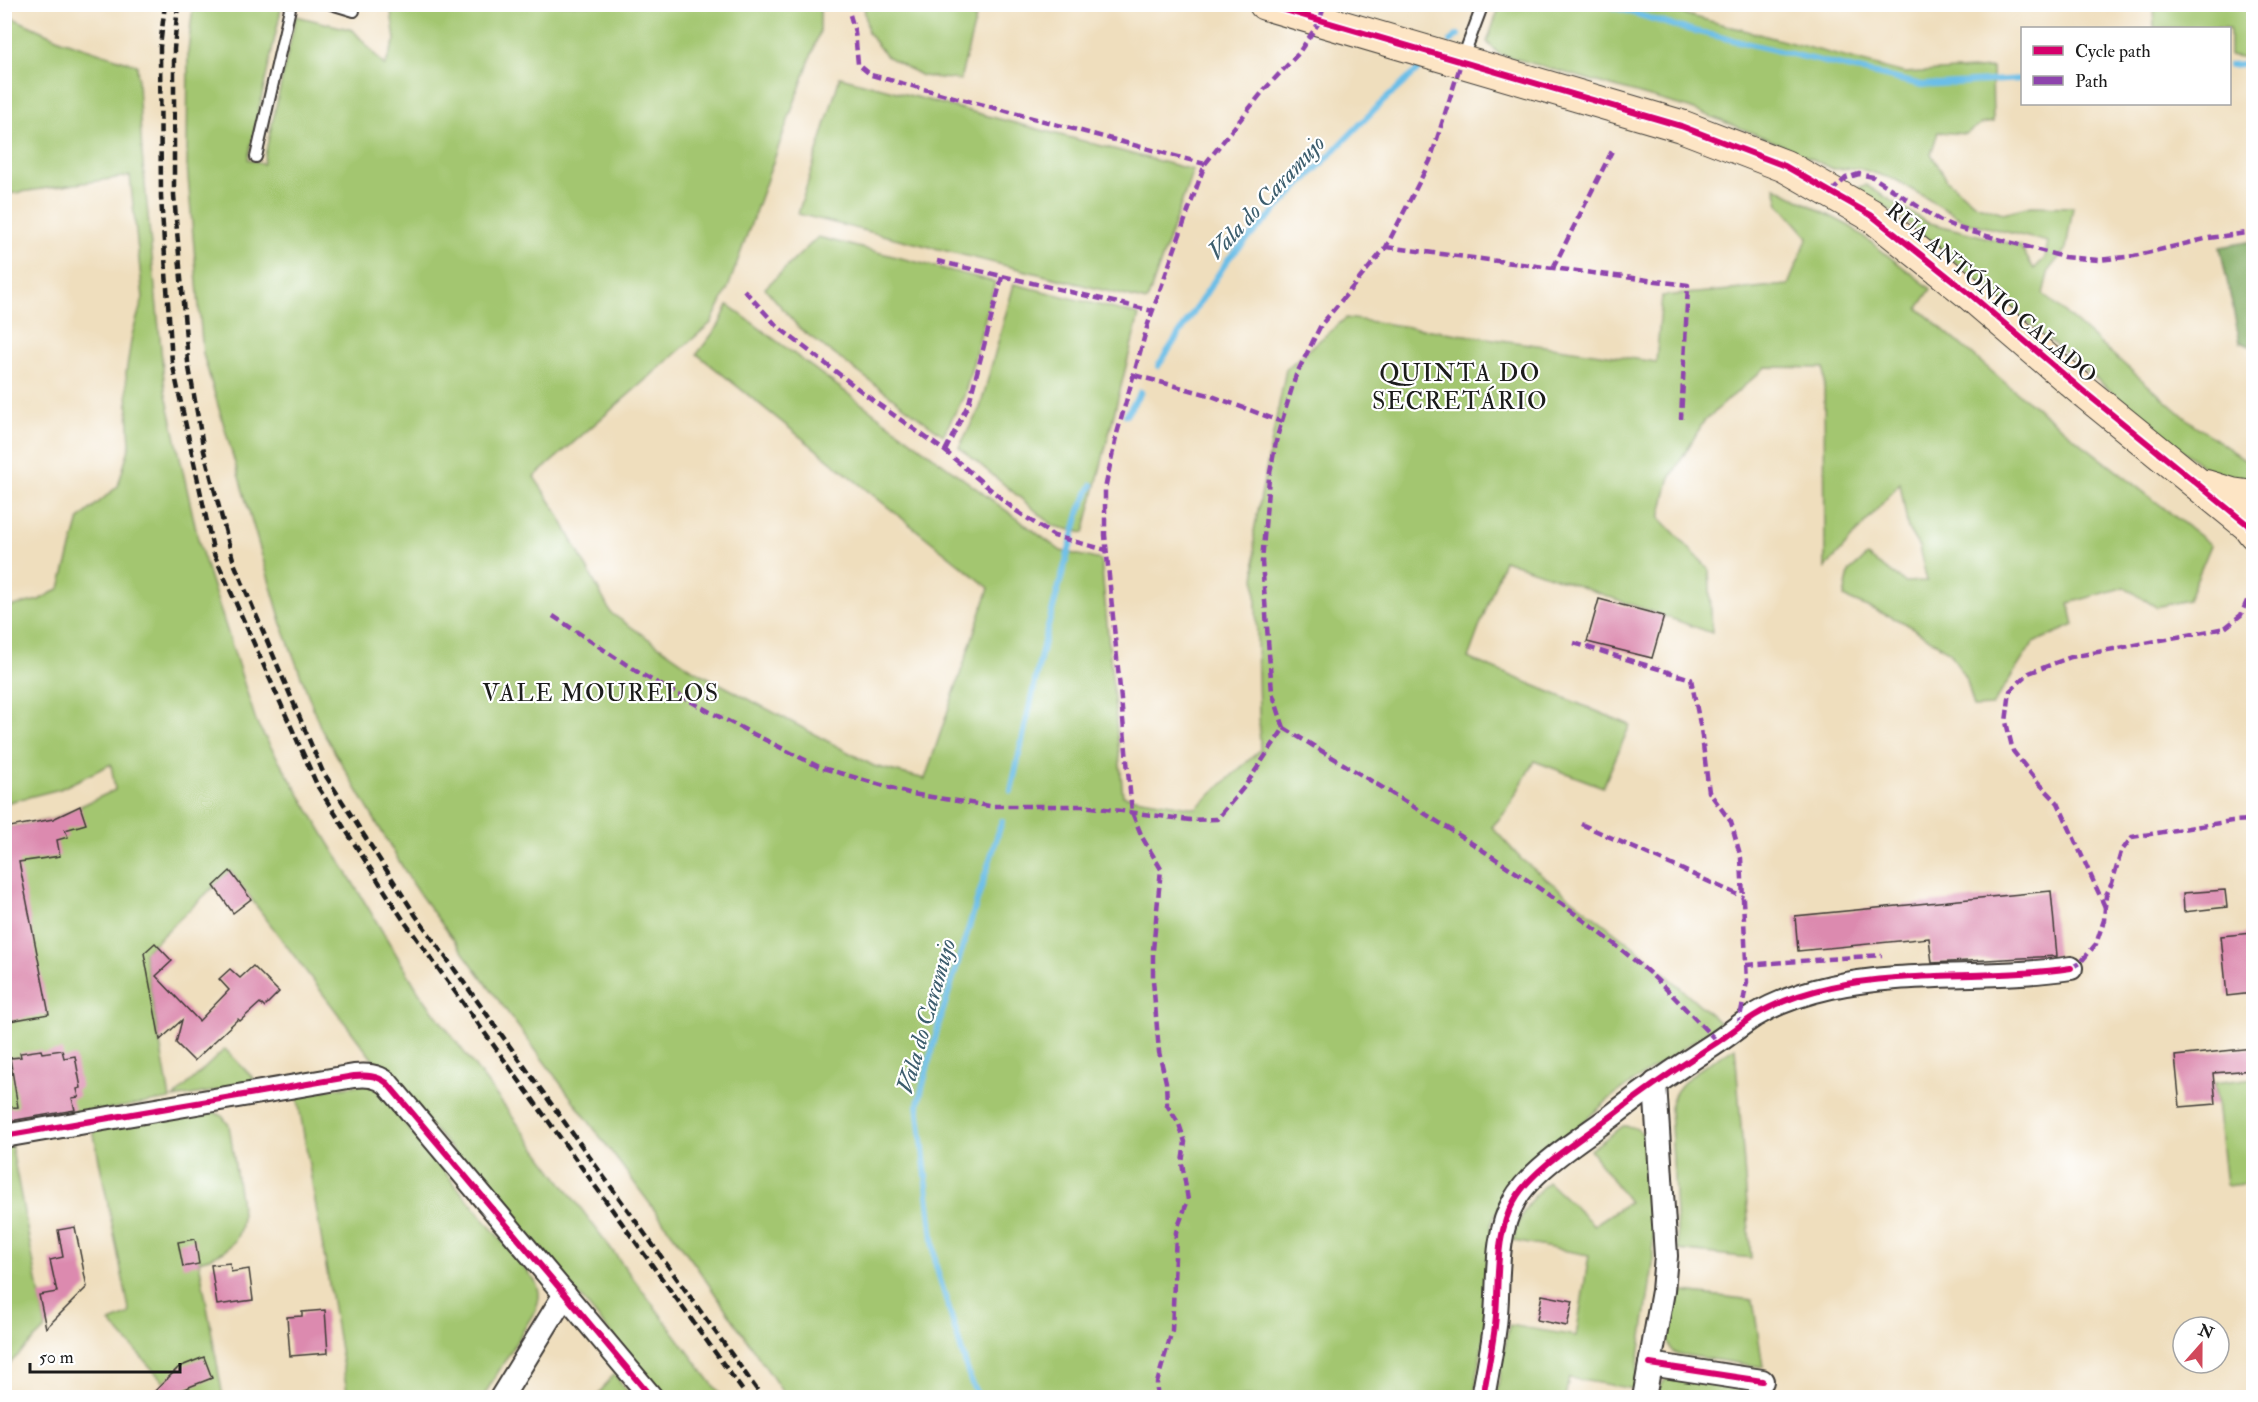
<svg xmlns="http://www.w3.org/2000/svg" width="2258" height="1402" viewBox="0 0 2258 1402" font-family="'IM FELL Double Pica',serif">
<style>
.green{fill:#a3c66f;stroke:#607146;stroke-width:1.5}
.forest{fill:#82ab62;stroke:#4f643f;stroke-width:1.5}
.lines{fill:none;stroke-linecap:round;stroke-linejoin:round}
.stream{stroke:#6bbee7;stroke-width:6}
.building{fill:#dc8aaf}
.lane-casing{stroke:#3c3934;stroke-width:14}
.street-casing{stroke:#3c3934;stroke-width:26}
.secondary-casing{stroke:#3c3934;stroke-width:34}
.lane{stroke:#fff;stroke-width:10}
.street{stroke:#fff;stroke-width:22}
.secondary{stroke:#fde5c5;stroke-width:32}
.rail{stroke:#1c1c1c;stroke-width:4.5;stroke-dasharray:9 4.5;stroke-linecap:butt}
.quiet{stroke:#8e44ad;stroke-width:4.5;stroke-dasharray:9 4.5;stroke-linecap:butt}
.cycleway-casing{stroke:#fff;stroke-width:10}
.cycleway{stroke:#d6006c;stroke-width:6}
.labels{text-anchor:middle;stroke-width:4.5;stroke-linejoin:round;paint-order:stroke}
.street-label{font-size:22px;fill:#1c1c1c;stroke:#fff}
.water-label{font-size:24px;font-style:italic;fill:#3c5d6d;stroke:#fff}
.neighbourhood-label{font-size:24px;letter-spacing:1.5px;fill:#1c1c1c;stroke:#fff}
</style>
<rect width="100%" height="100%" fill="#fff"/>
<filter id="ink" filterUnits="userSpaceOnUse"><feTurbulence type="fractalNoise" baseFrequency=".0167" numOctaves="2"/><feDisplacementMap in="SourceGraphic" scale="12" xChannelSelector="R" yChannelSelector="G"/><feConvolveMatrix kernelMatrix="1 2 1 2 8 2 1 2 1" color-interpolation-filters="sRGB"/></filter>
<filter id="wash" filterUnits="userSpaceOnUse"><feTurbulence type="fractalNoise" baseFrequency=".008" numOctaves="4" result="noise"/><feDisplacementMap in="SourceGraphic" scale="24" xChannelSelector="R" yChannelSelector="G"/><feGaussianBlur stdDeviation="1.35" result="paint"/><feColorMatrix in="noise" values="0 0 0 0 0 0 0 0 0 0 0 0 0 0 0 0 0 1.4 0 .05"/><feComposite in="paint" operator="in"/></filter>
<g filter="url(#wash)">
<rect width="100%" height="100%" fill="#efdebd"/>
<g class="green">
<path d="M193,5H282L248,159L263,164L296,16L353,30L385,66L395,40L391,11L393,5H820V31L728,288L711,323L534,477L556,510L611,613L694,670L874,766L925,779L989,588L697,354L719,325L728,305L1061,551L1101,560L1123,796L1196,808L1260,750L1254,531L1286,369L1346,318L1656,362L1662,296L1788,285L1808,237L1779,204L1775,187L1851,227L1931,289L1918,308L2010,387L2211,545L2188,600L2156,607L2125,587L2069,603L2074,625L2033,643L1992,706L1974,707L1967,681L1950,652L1905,623L1844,597L1849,572L1867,556L1905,582L1927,581L1919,547L1908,529L1900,483L1825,569L1824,368L1766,367L1704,421L1669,480L1660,518L1709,569L1712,633L1504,560L1468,658L1630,725L1603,787L1534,761L1507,810L1492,827L1521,859L1644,955L1720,1023L1614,1095L1506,1190L1491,1225L1493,1278L1474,1397H786L694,1263L415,888L321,729L284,631L203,354L187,165L188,51Z"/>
<path d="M860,5H958L963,13L976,18L960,80L922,76L886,56L868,33L864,7Z"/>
<path d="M1500,5H1650L1904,73L1992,68L1993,122L1981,124L1966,134L1938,132L1931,154L1947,180L1975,204L2003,213L2031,206L2073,207L2066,249L2049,270L2043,294L2193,424L2253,465L2254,482L2220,478L2199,464L1902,218L1855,188L1866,185L1926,222L2020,246L2034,269L2045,258L2048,242L1966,222L1896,180L1858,168L1833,169L1778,143L1689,108L1499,54L1487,42Z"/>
<path d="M2153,5H2253V59L2230,55V28H2154Z"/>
<path d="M4,14L61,40L137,65L142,154L165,390L199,543L257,724L419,992L722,1397H663L504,1204L496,1200L373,1060L230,871L144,953L170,1099L5,1127V828L53,819L115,790L111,764L60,789L5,803L4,676L8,663V607L39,600L60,588L79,519L118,486L130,445L126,373L132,335L143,298L130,176L8,194L5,207Z"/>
<path d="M840,77L1193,170L1147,301L798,214Z"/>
<path d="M818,237L995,282L964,396L943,435L800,329L765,288Z"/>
<path d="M1014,284L1139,315L1084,533L1054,526L959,447L980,408Z"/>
<path d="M1735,1047L1751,1258L1678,1250L1670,1107C1676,1077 1712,1063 1735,1047Z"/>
<path d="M225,1049L254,1079L251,1085L173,1098Z"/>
<path d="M2253,1078V1183L2226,1186L2215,1083Z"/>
<path d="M371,1083L535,1281C541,1292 540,1299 535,1311L483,1397H348L297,1094Z"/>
<path d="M212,1111L222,1116L229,1125L242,1213C242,1243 226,1254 199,1261L223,1397H181L170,1389L110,1322L130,1314L93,1130Z"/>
<path d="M1623,1126C1635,1126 1643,1130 1647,1142L1653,1234V1265L1634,1389L1569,1378L1565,1397H1496L1509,1325L1576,1336L1589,1255L1513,1241C1519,1216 1529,1199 1548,1182L1594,1225L1629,1202L1590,1150Z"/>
<path d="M11,1144L46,1328L5,1368L4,1145Z"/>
<path d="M1675,1291L1753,1300L1763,1367L1678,1354L1672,1351L1667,1340Z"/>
<path d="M614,1374L632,1397H596Z"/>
<path d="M1674,1378L1767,1394V1397L1657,1398C1659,1386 1661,1378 1674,1378Z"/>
</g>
<path class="forest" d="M2253,241H2254L2253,348L2240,342L2220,247Z"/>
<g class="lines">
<g class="stream">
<path d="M1604,4L1678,27L1922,85L2022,79"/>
<path d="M1450,41L1458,35"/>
<path d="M2230,65L2254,63"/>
<path d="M1158,366L1229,258L1376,108L1420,68"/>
<path d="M1126,415L1141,392"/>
<path d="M1011,791L1045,637L1080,510L1092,485"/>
<path d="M979,1398L971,1382L936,1266L918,1104L939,1023L1002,821"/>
</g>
</g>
<g id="blocks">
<g class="building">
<path d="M1599,599L1664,616L1652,658L1587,642Z"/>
<path d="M80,806L86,824L65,830L68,837L57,840L60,856L19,862L49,1014L4,1022V828L53,819Z"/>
<path d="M230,871L251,899L233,913L214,886Z"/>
<path d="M2225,890L2227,907L2184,912L2183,893Z"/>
<path d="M2051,891L2057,956L1932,963L1929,938L1798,951L1795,916Z"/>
<path d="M2253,933V993L2227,996L2221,936Z"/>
<path d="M155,943L172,961L156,976L199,1021L229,990L219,979L230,969L240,978L253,966L279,992L264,1007L260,1003L240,1021L238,1019L194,1061L176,1043L182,1020L160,1040L144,953Z"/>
<path d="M2253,1048V1070L2213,1073L2216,1104L2180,1107L2175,1056Z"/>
<path d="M41,1050L42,1053L62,1050L64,1058L75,1056L81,1088L77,1089L79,1097L72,1098L75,1110L4,1122V1108L18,1107L10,1058L21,1057L20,1053Z"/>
<path d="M75,1227L87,1287L46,1328L39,1295L57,1292L50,1260L63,1257L58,1230Z"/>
<path d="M195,1239L199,1264L183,1267L178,1242Z"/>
<path d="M230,1263L231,1272L249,1269L253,1300L217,1305L211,1265Z"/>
<path d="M1542,1295L1573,1301L1567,1326L1537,1320Z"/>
<path d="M325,1310L328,1353L290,1356L287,1317L302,1316V1312Z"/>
<path d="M204,1357L212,1378L161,1398H148L179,1367Z"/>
</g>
</g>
</g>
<g filter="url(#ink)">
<use href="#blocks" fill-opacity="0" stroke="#3c3934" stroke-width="1.5"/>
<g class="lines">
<g class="lane-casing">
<g id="lane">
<path d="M331,4L354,11"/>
<path d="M1462,60L1483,4"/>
<path d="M256,157L291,4"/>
</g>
</g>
<g class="street-casing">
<g id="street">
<path d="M4,1136L354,1076C367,1075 376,1075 387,1083L652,1398"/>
<path d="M1650,1364L1762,1381"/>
<path d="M501,1398L565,1294"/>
<path d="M1483,1398C1487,1374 1492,1350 1495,1326C1500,1285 1493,1238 1514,1201C1531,1169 1584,1137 1613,1115C1645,1090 1679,1067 1713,1045C1727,1036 1740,1025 1754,1016C1777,1002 1804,993 1831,987C1909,970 1991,980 2071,968"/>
<path d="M1644,1398L1663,1291L1666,1256L1655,1083"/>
</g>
</g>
<g class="secondary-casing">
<g id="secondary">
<path d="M1265,4L1681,126L1785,166L1871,215L1970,294L2082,390L2248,525L2254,533"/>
<path d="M2206,486L2232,494L2254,497"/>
</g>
</g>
<use href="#lane" class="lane"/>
<use href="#street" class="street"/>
<use href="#secondary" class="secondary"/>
<g class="rail">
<path d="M165,4L160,47L161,197L172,362L214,554L318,787L404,921L748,1398"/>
<path d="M178,4L174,49V195L188,362L204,451L234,563L322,770L416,916L763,1398"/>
</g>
<g class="quiet">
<path d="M850,15L855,32L858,64L871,75L1205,164"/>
<path d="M1831,192L1846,178L1859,174L1873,177L1939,220L1958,228L2064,257L2099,260L2134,256L2209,238L2254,232"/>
<path d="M1386,247L1688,285L1681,419"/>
<path d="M937,261L1153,311"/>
<path d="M1553,268L1613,149"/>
<path d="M744,290L778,327L878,404L945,451L1015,510L1054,536L1106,550"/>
<path d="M1134,375L1209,395L1282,422"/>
<path d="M945,451L969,403L1002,277"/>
<path d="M553,616L639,673L710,712L819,767L912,794L990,806H1083L1190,820L1217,819L1245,786L1284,728"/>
<path d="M1574,643L1691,679L1701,729L1709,792L1731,822L1741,858L1747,982L1738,1027"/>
<path d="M1284,728L1272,692L1262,562L1269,478L1277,437L1296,375L1321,325L1386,247L1430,161L1461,63"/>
<path d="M1284,728C1408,804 1536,876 1647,971C1672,993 1694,1019 1718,1042"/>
<path d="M1581,824L1743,897"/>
<path d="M2105,907L2058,803L2035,779L2013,751L2006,722L2010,691L2029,673L2071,657L2225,628L2241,615L2254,584"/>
<path d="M1746,965L1882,955"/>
<path d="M2071,968L2081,962L2096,944L2104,920L2106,895L2112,883L2121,852L2132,837L2232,821L2254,820"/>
<path d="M1157,1398V1383L1172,1331L1176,1232L1188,1200L1182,1163L1185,1142L1179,1124L1167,1105L1166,1082L1159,1052L1153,980V950L1161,869L1142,837L1132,812L1105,535V489L1116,437L1148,324L1205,164L1264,90L1298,54L1320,21L1324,4"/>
</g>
<g class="cycleway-casing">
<g id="cycleway">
<path d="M1265,4L1681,126L1785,166L1871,215L1970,294L2082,390L2248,525L2254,533"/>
<path d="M4,1136L354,1076C367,1075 376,1075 387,1083L652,1398"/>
<path d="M1650,1364L1762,1381"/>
<path d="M1483,1398C1487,1374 1492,1350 1495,1326C1500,1285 1493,1238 1514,1201C1531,1169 1584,1137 1613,1115C1645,1090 1679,1067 1713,1045C1727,1036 1740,1025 1754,1016C1777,1002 1804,993 1831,987C1909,970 1991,980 2071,968"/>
</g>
</g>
<use href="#cycleway" class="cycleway"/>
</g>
</g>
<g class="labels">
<g class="street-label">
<text transform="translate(1992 292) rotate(40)" y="8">RUA ANTÓNIO CALADO</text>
</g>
<g class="water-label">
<text transform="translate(1266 197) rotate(-47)" y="8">Vala do Caramujo</text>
<text transform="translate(926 1016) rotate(-74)" y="8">Vala do Caramujo</text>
</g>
<g class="neighbourhood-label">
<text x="1460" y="381">QUINTA DO<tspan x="1460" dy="28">SECRETÁRIO</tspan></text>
<text x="601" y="701">VALE MOURELOS</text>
</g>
</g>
<rect width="2258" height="1402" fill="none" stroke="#fff" stroke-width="24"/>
<rect x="2021" y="27" width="210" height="78" fill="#ffffff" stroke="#a4a4a4" stroke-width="1.5"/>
<rect x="2033" y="46" width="30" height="9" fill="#d6006c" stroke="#a4a4a4" stroke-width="1.5"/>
<text x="2075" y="57" font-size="18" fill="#1c1c1c">Cycle path</text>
<rect x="2033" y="76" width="30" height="9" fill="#8e44ad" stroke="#a4a4a4" stroke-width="1.5"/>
<text x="2075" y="87" font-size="18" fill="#1c1c1c">Path</text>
<g transform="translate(2201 1345) rotate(21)"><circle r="28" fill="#ffffff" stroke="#a4a4a4" stroke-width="1.5"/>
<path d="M0-4.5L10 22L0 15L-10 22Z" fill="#d1495b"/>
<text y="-9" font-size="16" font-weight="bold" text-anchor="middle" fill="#1c1c1c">N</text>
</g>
<path d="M30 1363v9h150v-9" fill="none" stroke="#1c1c1c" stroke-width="3"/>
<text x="39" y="1363" font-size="18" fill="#1c1c1c" stroke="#ffffff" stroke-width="4.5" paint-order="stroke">50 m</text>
</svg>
